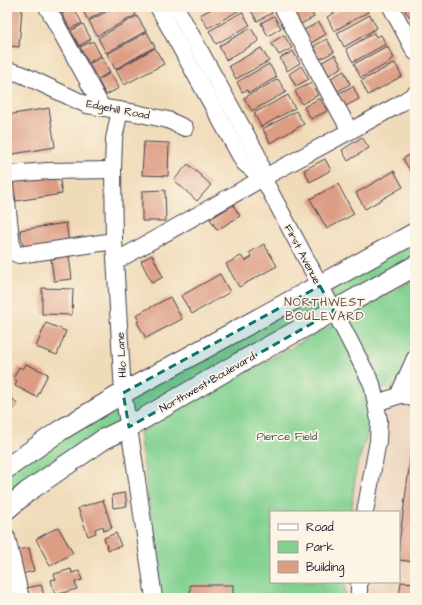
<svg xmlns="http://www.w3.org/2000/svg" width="422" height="605" viewBox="0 0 422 605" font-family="'Architects Daughter',sans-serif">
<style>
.built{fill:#ebd2b9}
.green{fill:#82d191;stroke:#527a66}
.building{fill:#dd9d85}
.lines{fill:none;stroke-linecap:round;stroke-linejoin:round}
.minor-casing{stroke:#413e4e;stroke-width:18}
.major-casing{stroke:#413e4e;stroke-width:22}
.minor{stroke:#fff;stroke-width:16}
.major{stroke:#fff;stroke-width:20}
.marked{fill:#0f766e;fill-opacity:0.2;stroke:#0f766e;stroke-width:3;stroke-dasharray:8 5;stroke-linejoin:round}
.labels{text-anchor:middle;stroke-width:3.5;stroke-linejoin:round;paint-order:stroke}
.street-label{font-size:11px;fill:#22223b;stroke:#fcf5e5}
.park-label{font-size:11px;fill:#3f5755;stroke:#fcf5e5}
.neighbourhood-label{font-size:12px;letter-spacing:1px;fill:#634d55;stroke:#fcf5e5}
</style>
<rect width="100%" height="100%" fill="#fcf5e5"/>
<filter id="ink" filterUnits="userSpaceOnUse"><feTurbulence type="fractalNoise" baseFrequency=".025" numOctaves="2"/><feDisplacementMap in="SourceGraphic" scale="8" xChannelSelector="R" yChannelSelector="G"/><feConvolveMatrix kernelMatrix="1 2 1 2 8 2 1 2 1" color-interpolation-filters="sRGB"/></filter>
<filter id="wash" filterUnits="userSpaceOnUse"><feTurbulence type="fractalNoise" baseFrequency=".012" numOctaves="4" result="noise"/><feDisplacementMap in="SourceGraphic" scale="16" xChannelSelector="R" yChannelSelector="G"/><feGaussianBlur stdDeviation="0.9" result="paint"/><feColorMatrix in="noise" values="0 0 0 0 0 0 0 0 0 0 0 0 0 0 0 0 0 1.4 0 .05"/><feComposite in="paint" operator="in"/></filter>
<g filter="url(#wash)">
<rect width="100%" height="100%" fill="#f0dbb9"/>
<path class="built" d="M415,343V598H345V582H399V512H351L356,469L382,388H395Z"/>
<g class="green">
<path d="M415,233V266L349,302L7,509V468Z"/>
<path d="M415,279V343L395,388H382L356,469L351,512H271V582H345V598H162L139,432Z"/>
</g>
<g id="blocks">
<g class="building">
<path d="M58,7H72L61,13Z"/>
<path d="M81,7H111L88,20Z"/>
<path d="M115,7H132L136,15L97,36L89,21Z"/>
<path d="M215,7H239L240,10L208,28L200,15Z"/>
<path d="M253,7H269L272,13L257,21L250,9Z"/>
<path d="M302,7H309L314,17L301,24L294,11Z"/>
<path d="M345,7H366L368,12L334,31L327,17Z"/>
<path d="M410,7H415V23L405,11Z"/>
<path d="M7,8L22,9L19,47L7,46Z"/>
<path d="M74,8L82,23L70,29L62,14Z"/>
<path d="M242,12L250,25L216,44L209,31Z"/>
<path d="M370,15L377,28L344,47L337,33Z"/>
<path d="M137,16L146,31L106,53L98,38Z"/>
<path d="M274,16L281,28L268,36L261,23Z"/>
<path d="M319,22L326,34L311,43L304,30Z"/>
<path d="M83,24L91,39L79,46L71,31Z"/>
<path d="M251,28L259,41L226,60L219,46Z"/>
<path d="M147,32L155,47L115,69L107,54Z"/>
<path d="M374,33L376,37L381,35L386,44L353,62L346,49Z"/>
<path d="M284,35L292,48L279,55L271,43Z"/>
<path d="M327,39L334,52L320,59L314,46Z"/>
<path d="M93,41L101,56L88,63L80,47Z"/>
<path d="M387,46L394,58L389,61L390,62L361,78L354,64Z"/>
<path d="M155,48L164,64L124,85L116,70Z"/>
<path d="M261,48L269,61L236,79L229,66Z"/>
<path d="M293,51L300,63L287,71L280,58Z"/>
<path d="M335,55L342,67L329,75L322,62Z"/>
<path d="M102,57L110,72L98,79L89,64Z"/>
<path d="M395,63L402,76L368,95L361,81Z"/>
<path d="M269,64L277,77L249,93L247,90L242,92L237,82Z"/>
<path d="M301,66L309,79L296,86L289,74Z"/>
<path d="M344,71L350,84L338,91L331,78Z"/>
<path d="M110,73L119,88L106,95L98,80Z"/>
<path d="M278,79L286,92L252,111L244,98Z"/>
<path d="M311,83L318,95L302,104L295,91Z"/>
<path d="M353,86L359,99L346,106L339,93Z"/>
<path d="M288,95L295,108L261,127L254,113Z"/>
<path d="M320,98L327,111L311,119L304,107Z"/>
<path d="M49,108L55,147L7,155V115Z"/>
<path d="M296,111L304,124L270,143L263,129Z"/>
<path d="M362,137L369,148L348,161L342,150Z"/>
<path d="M144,142L169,143L168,176L142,175Z"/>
<path d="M415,151V178L403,159Z"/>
<path d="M325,159L331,170L310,182L304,170Z"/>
<path d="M188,164L211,185L197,201L174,180Z"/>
<path d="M394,171L403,187L365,209L356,193Z"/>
<path d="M59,174L62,194L16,201L13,181Z"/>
<path d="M338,184L354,214L327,229L310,199Z"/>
<path d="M165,190L166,221H142V191Z"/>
<path d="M233,205L240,216L217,230L210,219Z"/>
<path d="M66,223L69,243L24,250L20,230Z"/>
<path d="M264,244L277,266L239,287L226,264L241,256L245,261L252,257L249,253Z"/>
<path d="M152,255L163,277L152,283L141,261Z"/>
<path d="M69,256L72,279L54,281L51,259Z"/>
<path d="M220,274L230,292L192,314L181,296Z"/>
<path d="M42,288L73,289L72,315L42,314Z"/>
<path d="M170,297L182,319L146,338L137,322L139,321L136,315Z"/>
<path d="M46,323L66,331L57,355L36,347Z"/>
<path d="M26,364L48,374L37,397L15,386L17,381L13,379L19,367L23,369Z"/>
<path d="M7,393L18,405L7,415Z"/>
<path d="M414,430H415V562L399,560V544Z"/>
<path d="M125,493L127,506L113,508L112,495Z"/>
<path d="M103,500L112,528L104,531L103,526L95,529L96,533L88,536L78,508Z"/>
<path d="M58,527L73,553L50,566L36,539Z"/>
<path d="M116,533L121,546L108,550L104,538Z"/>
<path d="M29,548L34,571L21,574L17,550Z"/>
<path d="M71,569L72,573L79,571L82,580L75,582L77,589L55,595L51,580L56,579L54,574Z"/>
<path d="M401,582L415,583V598H399Z"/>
<path d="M41,585L44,595L30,598L27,588Z"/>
<rect x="190" y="585" width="43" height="13"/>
</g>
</g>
</g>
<g filter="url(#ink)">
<use href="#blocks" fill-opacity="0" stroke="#413e4e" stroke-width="1"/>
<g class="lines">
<g class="minor-casing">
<g id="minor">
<path d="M47,7L102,107"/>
<path d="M158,7L244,163L263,178"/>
<path d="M176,7L258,156L263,178L343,328L372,384L379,420L378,441L365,512"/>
<path d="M282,7L350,131"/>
<path d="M391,7L415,52"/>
<path d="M7,70L21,74L87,105L136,113L168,120L185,128"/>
<path d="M120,110L114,139L113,170L114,241L123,393L134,459L154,598"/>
<path d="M7,177L10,174L48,171L113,170"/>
<path d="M7,202L12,247L14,253L19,255L114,241"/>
<path d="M116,261L263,178L398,105L415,94"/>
<path d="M400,394L415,399"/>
<path d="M376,403L398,396L415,358"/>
<path d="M7,538L21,598"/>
<path d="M359,598V582"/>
</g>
</g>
<g class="major-casing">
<g id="major">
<path d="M7,468L61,430L123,393L415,233"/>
<path d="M7,509L27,492L104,439L129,427L239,363L415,266"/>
</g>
</g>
<use href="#minor" class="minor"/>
<use href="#major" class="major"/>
</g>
</g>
<path class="marked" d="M320,286L334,311L129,427L123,393Z"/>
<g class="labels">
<g class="street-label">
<text transform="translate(118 109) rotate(11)" y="4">Edgehill Road</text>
<text transform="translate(303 254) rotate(62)" y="4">First Avenue</text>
<text transform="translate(121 355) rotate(-93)" y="4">Hilo Lane</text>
<text transform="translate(207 382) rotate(-30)" y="4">Northwest Boulevard</text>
</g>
<g class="park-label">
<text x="287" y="440">Pierce Field</text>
</g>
<g class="neighbourhood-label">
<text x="325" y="306">NORTHWEST<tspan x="325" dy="14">BOULEVARD</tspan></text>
</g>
</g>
<rect width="422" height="605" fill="none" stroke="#fcf5e5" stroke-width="24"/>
<rect x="270" y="511" width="130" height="72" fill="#fcf5e5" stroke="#a5a1a1"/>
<rect x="278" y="524" width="20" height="6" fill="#ffffff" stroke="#a5a1a1"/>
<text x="306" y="531" font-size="12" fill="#22223b">Road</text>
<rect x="278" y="541" width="20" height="12" fill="#82d191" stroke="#a5a1a1"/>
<text x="306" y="551" font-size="12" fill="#22223b">Park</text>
<rect x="278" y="561" width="20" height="12" fill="#dd9d85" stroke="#a5a1a1"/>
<text x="306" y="571" font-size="12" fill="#22223b">Building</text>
</svg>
